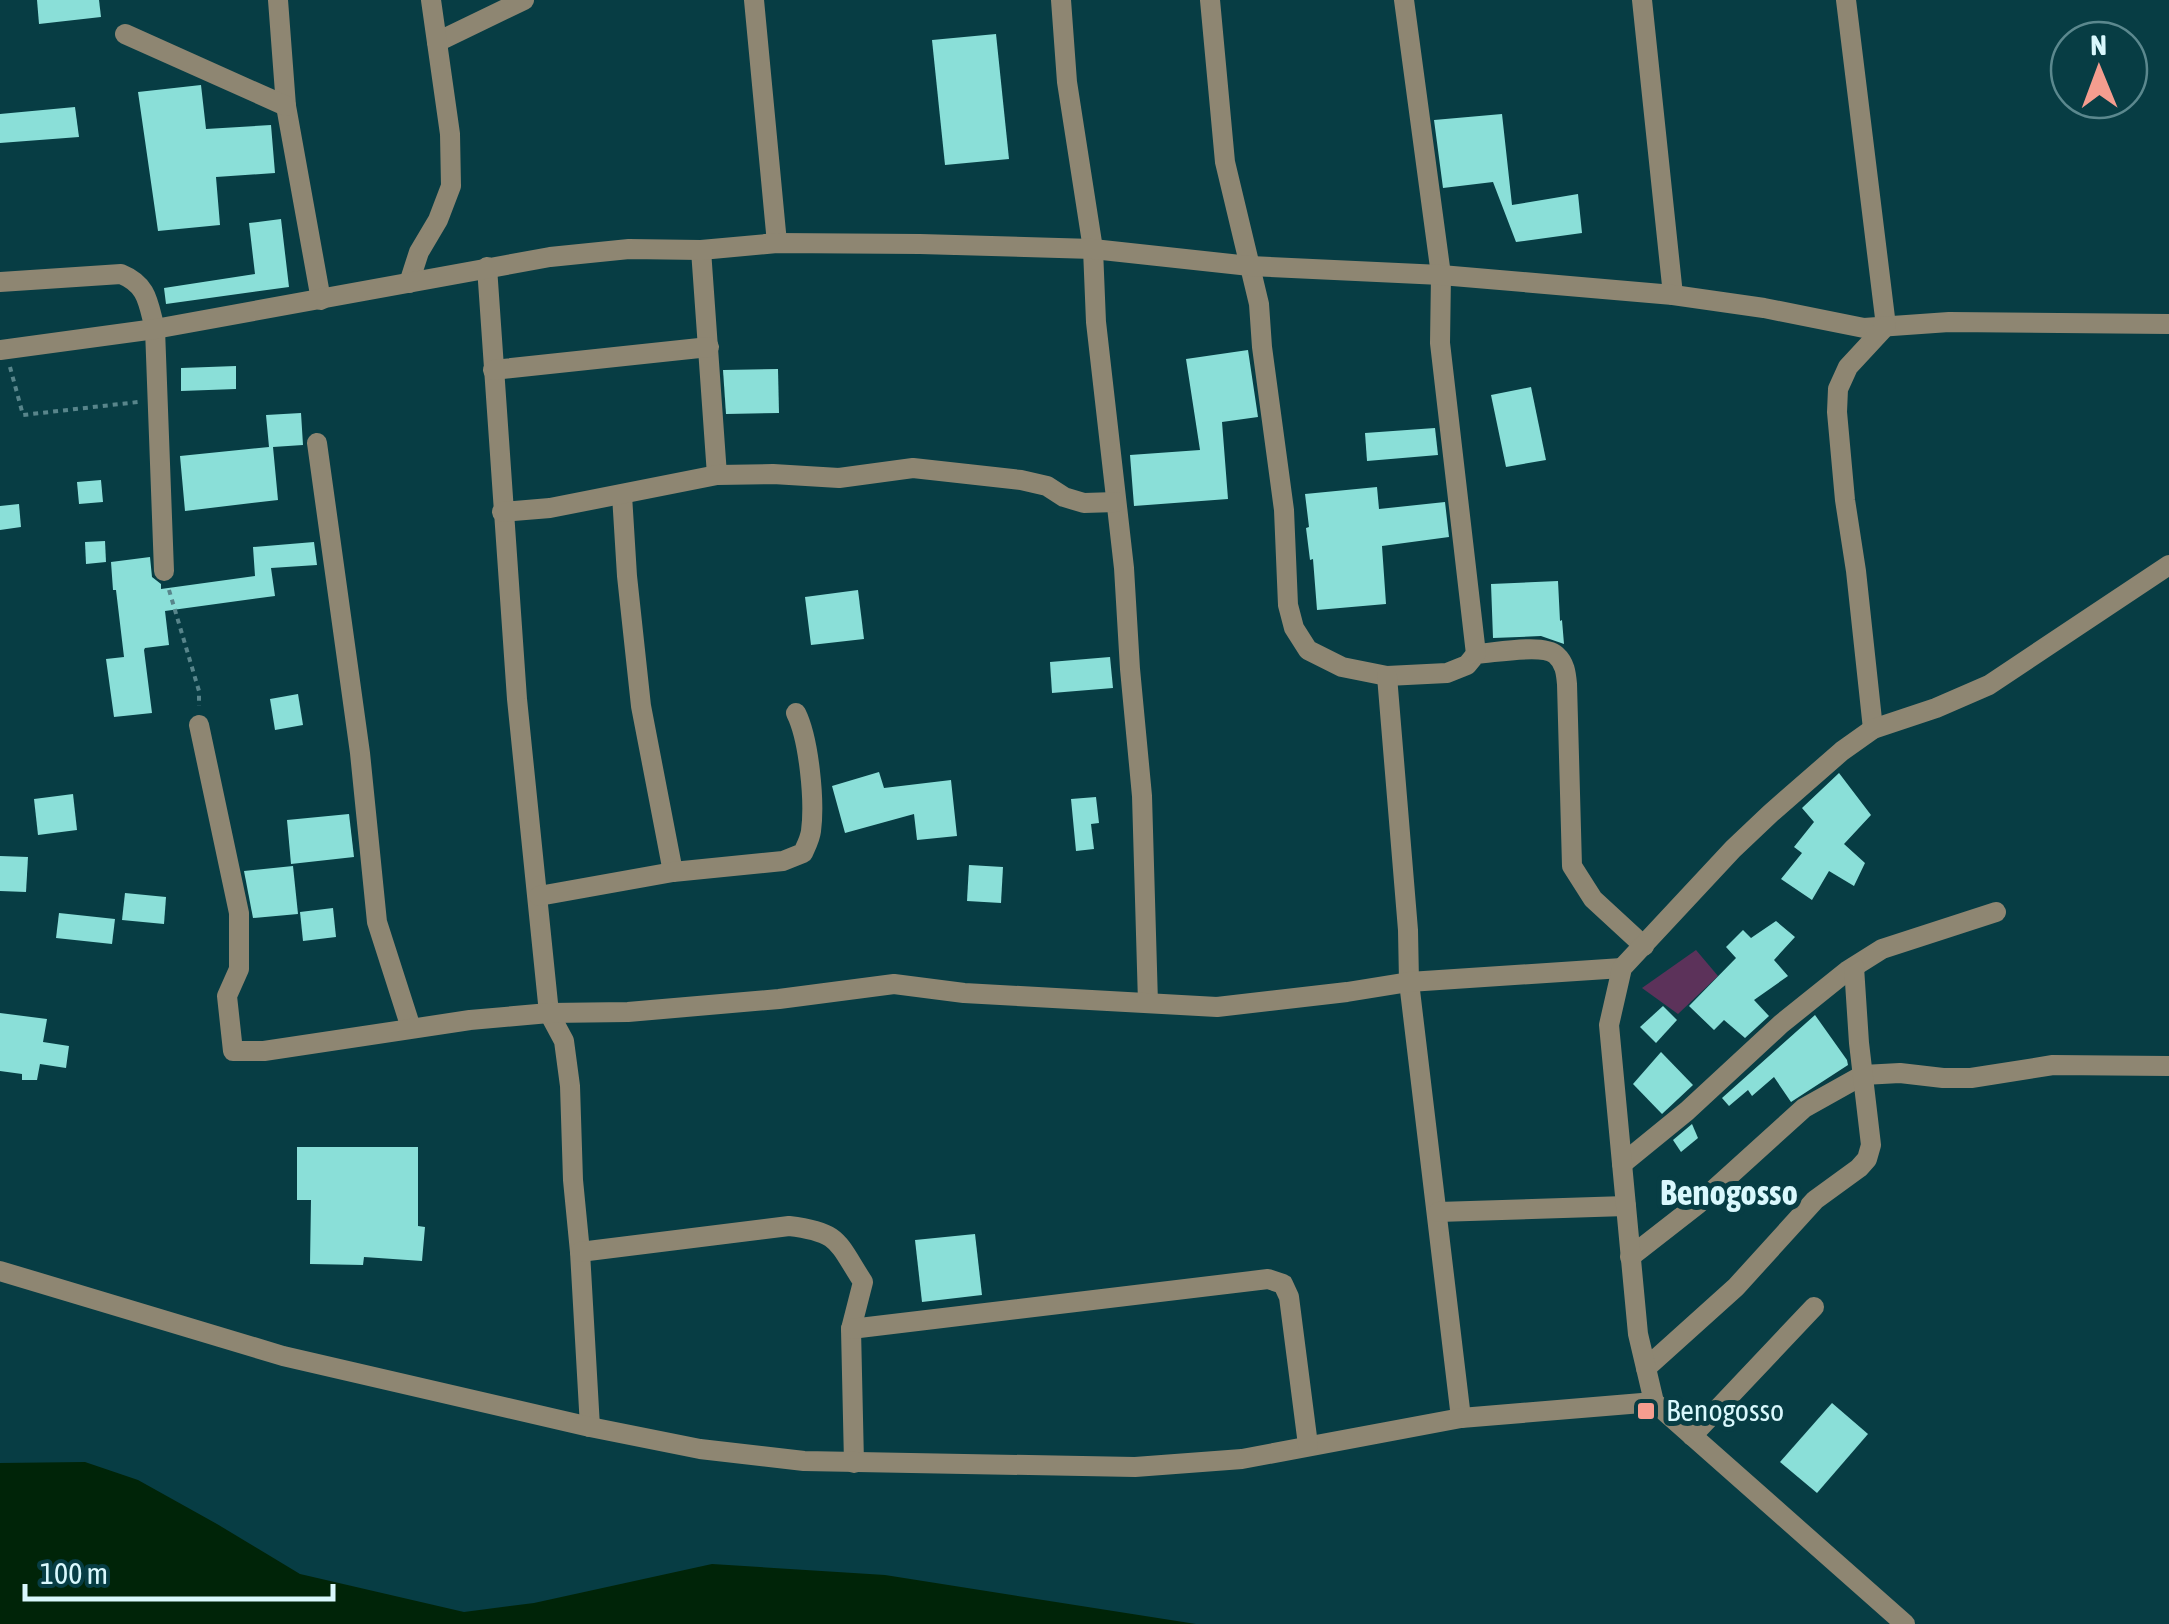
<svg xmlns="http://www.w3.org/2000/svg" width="2169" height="1624" viewBox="0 0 2169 1624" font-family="'Asap Condensed',sans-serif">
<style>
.green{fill:#5c325a}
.water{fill:#002408}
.building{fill:#8adfd8}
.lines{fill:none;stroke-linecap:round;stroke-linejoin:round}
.path{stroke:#58858b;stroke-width:4;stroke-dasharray:5 5;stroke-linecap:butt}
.minor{stroke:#8e8672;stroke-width:20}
.poi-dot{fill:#f59d8f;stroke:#073d44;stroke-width:4}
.labels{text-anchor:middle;stroke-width:10;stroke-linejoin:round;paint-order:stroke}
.poi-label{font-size:30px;fill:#d9f8fd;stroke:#073d44;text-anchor:start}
.quarter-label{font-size:35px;font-weight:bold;fill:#d9f8fd;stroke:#073d44}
</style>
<rect width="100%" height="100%" fill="#073d44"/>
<path class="green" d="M1696,950L1718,976L1678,1014L1642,988Z"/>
<path class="water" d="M85,1462L138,1480L217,1524L300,1574L464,1612L534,1603L712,1564L885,1575L1196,1624H0V1463Z"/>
<g class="building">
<path d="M37,0H99L101,17L39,24Z"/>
<path d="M996,34L1009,159L945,165L932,40Z"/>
<path d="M201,85L206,129L271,125L275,173L216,177L220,225L158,231L138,92Z"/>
<path d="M75,107L79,137L0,143V114Z"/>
<path d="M1502,114L1512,205L1578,194L1582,233L1516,242L1493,182L1443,188L1434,120Z"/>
<path d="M281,219L289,287L166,304L164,288L255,274L249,223Z"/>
<path d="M1248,350L1258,417L1222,422L1228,499L1134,506L1130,455L1200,450L1186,359Z"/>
<path d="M236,366V389L181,391V368Z"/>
<path d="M778,369L779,413L726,414L723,370Z"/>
<path d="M1531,387L1546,460L1506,467L1491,395Z"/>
<path d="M301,413L303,445L273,447L278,500L185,511L180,456L269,447L266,415Z"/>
<path d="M1435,428L1438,455L1367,461L1365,433Z"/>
<path d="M101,480L103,502L79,504L77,482Z"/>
<path d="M1377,487L1379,509L1445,502L1449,537L1382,546L1386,604L1317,610L1313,559L1310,560L1306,528L1309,527L1305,494Z"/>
<path d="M19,504L21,527L0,530V506Z"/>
<path d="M105,541L106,562L86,564L85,542Z"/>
<path d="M314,542L317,565L271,568L275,596L165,611L169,645L145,648L144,650L152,713L114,717L106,659L124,657L116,590H113L111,562L150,557L152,577L161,584V589L255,576L253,547Z"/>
<path d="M1558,581L1560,621L1562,620L1564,644L1541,636L1493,638L1491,584Z"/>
<path d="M858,590L864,639L811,645L805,597Z"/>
<path d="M1110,657L1113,688L1052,693L1050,662Z"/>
<path d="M298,694L303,725L275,730L270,699Z"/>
<path d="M879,772L884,788L951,780L957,836L917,840L914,814L845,833L832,786Z"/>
<path d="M1839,773L1871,815L1844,844L1865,863L1854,886L1829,871L1812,900L1781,879L1802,853L1794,847L1814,822L1802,808Z"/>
<path d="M73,794L77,830L38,835L34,799Z"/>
<path d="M1096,797L1099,823L1091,824L1094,849L1076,851L1071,799Z"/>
<path d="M349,814L354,857L291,864L287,820Z"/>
<path d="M0,856L28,857L26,892L0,891Z"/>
<path d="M969,865L1003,867L1001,903L967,901Z"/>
<path d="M293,866L298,914L253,918L244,871Z"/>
<path d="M125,893L166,897L164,924L122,920Z"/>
<path d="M333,908L336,937L303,941L300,912Z"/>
<path d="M59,913L115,919L112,944L56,938Z"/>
<path d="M1776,921L1795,937L1774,960L1788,976L1754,1000L1769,1016L1745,1038L1724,1020L1714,1030L1689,1006L1736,958L1726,947L1743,930L1751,938Z"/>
<path d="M1663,1006L1677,1020L1656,1043L1640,1027Z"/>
<path d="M0,1013L47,1019L43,1042L69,1046L66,1068L40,1064L37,1080H22V1074L0,1071Z"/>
<path d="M1815,1015L1847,1060L1848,1065L1791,1102L1774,1077L1752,1096L1748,1090L1729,1106L1722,1098Z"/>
<path d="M1661,1052L1693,1085L1662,1114L1633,1084Z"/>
<path d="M1692,1124L1698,1138L1681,1152L1673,1140Z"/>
<path d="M297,1147H418V1226L425,1227L422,1261L364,1257L363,1265L310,1264L311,1200H297Z"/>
<path d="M975,1234L982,1295L922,1302L915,1240Z"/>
<path d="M1832,1403L1868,1434L1817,1493L1780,1462Z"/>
</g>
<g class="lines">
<g class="path">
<path d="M10,367L23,415L138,402"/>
<path d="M169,590L199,691V706"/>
</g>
<g class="minor">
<path d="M278,0L286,106L321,300"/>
<path d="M754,0L777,243"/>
<path d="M1061,0L1067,82L1093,249L1096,322L1124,568L1130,669L1142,796L1148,1003"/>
<path d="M1210,0L1225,162L1259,304L1262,347L1284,510L1288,605L1294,628L1308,650L1342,667L1387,676L1447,673L1467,665L1476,654C1495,653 1543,643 1556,655C1565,663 1566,673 1567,684L1572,866L1593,899L1644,946"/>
<path d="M1404,0L1441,275L1440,343L1476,654"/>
<path d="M1642,0L1673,295"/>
<path d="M1846,0L1886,326"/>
<path d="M125,34L286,106"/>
<path d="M437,42L524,0"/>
<path d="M701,250L717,475"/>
<path d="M487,267L517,699L549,1013L564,1041L570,1086L573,1180L580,1252L590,1427"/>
<path d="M0,282L121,274C148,285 148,303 155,329L164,571"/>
<path d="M409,283L419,252L438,220L451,186L450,134L431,0"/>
<path d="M0,350L155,329L550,257L629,249L701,250L777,243L920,244L1093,249L1250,266L1441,275L1673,295L1764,308L1864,328L1949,322L2169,324"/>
<path d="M493,370L709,347"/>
<path d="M317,443L360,753L377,922L411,1028"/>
<path d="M622,495L627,576L641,706L673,872"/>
<path d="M502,512L550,508L717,475L773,474L839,478L913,468L1021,480L1047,486L1064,497L1084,503L1116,502"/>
<path d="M1387,676L1408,930L1409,982L1461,1418"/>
<path d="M199,725L239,913V969L227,996L233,1051H264L470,1020L549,1013L628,1012L779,999L894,984L964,993L1217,1007L1347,992L1409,982L1622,968"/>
<path d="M1873,729L1856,571L1845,500L1837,412L1838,389L1848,367L1886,326"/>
<path d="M539,896L673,872L783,861L803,853C806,846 810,839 811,831C815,801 809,739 796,713"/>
<path d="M1622,1164L1687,1111L1781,1024L1847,971L1882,949L1996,912"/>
<path d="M1438,1212L1626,1206"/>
<path d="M580,1252L789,1226C840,1232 837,1242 863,1282L851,1329L854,1463"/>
<path d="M1630,1257L1698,1204L1804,1108L1863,1075L1900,1073L1943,1078H1971L2053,1065L2169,1066"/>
<path d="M0,1271L283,1356L590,1427L700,1449L804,1461L1135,1467L1242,1459L1461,1418L1654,1402"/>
<path d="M851,1329L1268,1279L1283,1284L1289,1297L1308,1445"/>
<path d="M1646,1368L1736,1287L1815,1200L1859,1168L1867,1159L1871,1145L1859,1043L1854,967"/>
<path d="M1692,1436L1814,1307"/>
<path d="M1905,1624L1654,1402L1638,1334L1609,1025L1622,968L1733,849L1771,813L1842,751L1873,729L1936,708L1989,685L2169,565"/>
</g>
</g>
<rect class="poi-dot" x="1636" y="1401" width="20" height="20" rx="5"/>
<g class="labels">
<g class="poi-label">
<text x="1666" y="1421">Benogosso</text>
</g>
<g class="quarter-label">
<text x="1729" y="1205">Benogosso</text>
</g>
</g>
<g transform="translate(2099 70) rotate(359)"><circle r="48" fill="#073d44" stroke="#5b888e" stroke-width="2.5"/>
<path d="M0-8L18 38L0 25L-18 38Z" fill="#f59d8f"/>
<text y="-15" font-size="28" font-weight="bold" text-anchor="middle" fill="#d9f8fd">N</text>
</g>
<path d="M25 1584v15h308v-15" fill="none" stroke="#d9f8fd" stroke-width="5"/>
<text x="40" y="1584" font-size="30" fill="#d9f8fd" stroke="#073d44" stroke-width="8" paint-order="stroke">100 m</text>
</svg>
